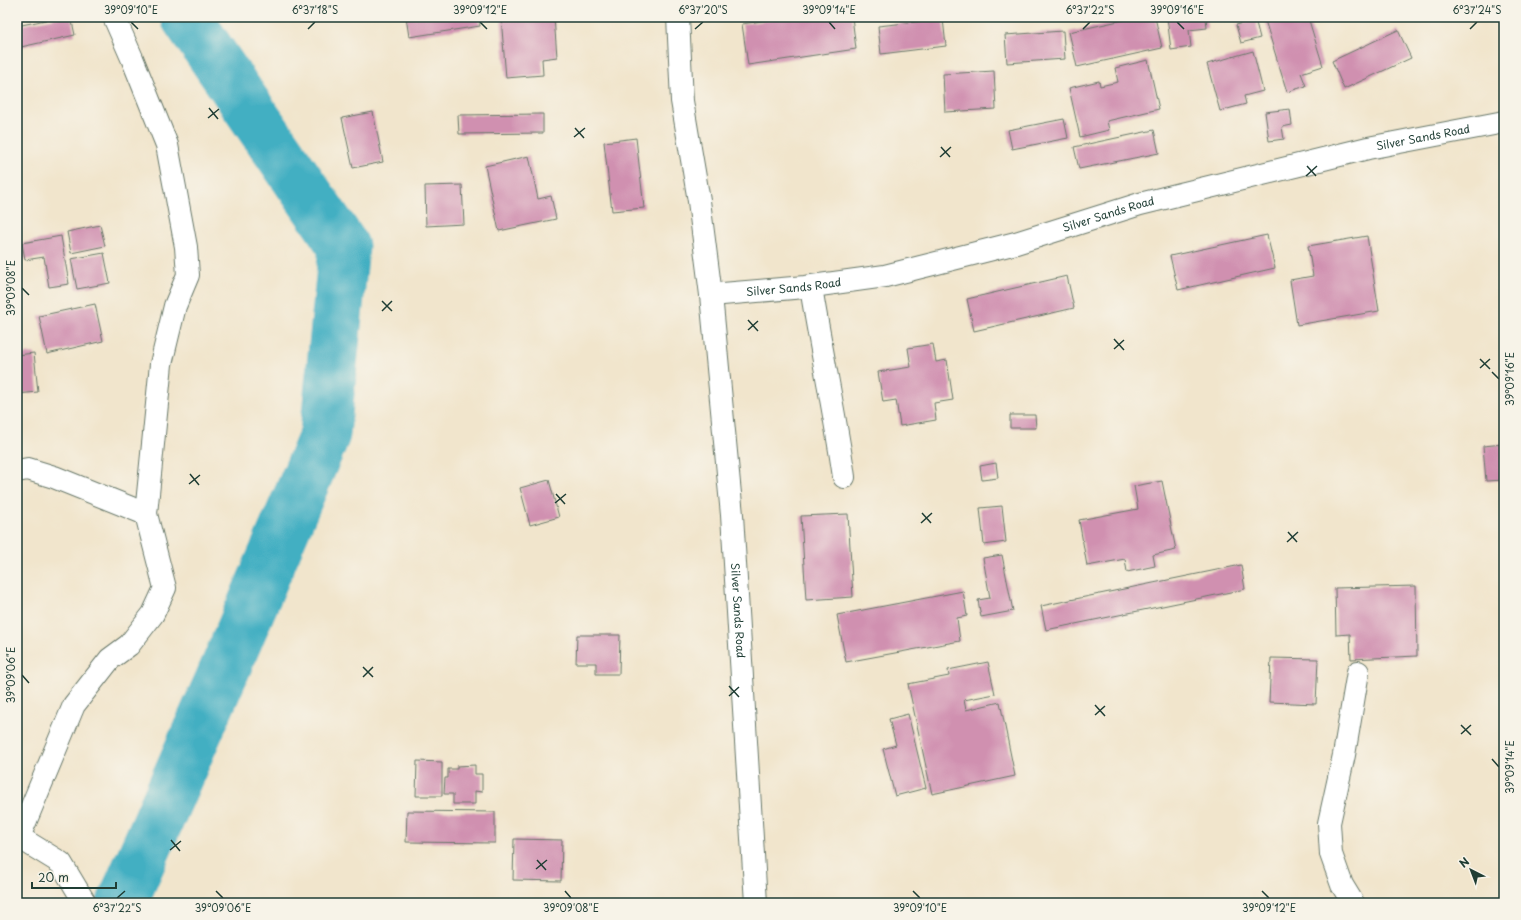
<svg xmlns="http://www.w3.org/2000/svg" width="1521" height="920" viewBox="0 0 1521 920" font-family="'Playpen Sans',sans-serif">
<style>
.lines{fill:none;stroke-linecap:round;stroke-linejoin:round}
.river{stroke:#43afc2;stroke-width:51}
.building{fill:#d090b0}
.minor-casing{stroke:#687869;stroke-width:24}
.minor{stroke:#fff;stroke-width:22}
.ticks{fill:none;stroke:#1f3d34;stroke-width:1.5}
.labels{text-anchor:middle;stroke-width:3;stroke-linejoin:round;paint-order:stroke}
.street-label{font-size:11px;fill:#1f3d34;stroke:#f7f3e8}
.neatline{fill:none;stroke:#1f3d34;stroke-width:1.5}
.ticks-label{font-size:10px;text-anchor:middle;fill:#1f3d34}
</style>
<rect width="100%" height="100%" fill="#f7f3e8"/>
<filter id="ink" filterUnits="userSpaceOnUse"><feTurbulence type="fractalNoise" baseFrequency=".025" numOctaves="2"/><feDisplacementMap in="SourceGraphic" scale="8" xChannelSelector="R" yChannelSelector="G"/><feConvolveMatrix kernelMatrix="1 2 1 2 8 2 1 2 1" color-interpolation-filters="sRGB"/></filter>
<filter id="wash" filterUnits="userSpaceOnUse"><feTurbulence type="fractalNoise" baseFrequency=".012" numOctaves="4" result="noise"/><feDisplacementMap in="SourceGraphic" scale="16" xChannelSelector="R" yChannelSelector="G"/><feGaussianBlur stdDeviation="0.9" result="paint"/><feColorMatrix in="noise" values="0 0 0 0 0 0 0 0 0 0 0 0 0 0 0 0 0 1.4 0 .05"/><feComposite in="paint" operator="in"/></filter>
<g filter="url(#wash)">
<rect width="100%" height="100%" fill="#f1e5cc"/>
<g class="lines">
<path class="river" d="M122,903L221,678L325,434L344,247L186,17"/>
</g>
<g id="blocks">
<g class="building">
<path d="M60,17H71L75,35L21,47L17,26Z"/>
<path d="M406,17H479L480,26L409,37Z"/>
<path d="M501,17H554L557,57L542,59L543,75L506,78Z"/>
<path d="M790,17H852L856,49L748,65L742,24Z"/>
<path d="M1137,17H1155L1162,48L1077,67L1069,32Z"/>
<path d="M1167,17H1206L1207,28L1189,30L1191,47L1171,50Z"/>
<path d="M1264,17H1308L1323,66L1301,73L1306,86L1287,92Z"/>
<path d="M943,19L946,46L881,54L878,26Z"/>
<path d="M1255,19L1260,38L1241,43L1236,25Z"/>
<path d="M1398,30L1411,58L1344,89L1332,61Z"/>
<path d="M1063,31L1065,59L1007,63L1005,35Z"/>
<path d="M1253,51L1263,91L1244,96L1246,104L1220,111L1207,64Z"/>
<path d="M1148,60L1159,109L1107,121L1109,130L1080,137L1069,88L1099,81L1100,86L1118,82L1115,68Z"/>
<path d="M994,71L996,109L945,112L943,74Z"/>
<path d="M1290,109L1292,125L1282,127L1284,139L1269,141L1265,112Z"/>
<path d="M373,112L383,162L353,168L342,118Z"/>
<path d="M543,114V133L459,134L458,115Z"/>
<path d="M1064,119L1068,138L1012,149L1008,130Z"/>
<path d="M1154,130L1159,153L1079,169L1074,147Z"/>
<path d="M636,138L644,208L612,211L604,142Z"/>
<path d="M529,156L538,199L551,196L556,219L499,231L485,166Z"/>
<path d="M462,185L464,224L426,226L425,186Z"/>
<path d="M100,225L105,246L71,253L67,232Z"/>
<path d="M1267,235L1275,268L1178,290L1170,256Z"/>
<path d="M61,236L69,284L49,287L44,257L25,260L22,243Z"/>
<path d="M1367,236L1379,311L1297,325L1290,280L1313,276L1308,246Z"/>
<path d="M104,253L110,283L77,289L71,259Z"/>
<path d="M1067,276L1074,308L974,331L967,299Z"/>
<path d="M95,304L103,341L47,354L39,316Z"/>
<path d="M933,344L936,362L947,360L953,400L934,403L936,420L900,426L896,400L883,402L878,372L911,367L908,348Z"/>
<path d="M34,353L38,392L17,394V355Z"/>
<path d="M1010,415H1035L1036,428H1010Z"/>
<path d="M1504,444V480L1486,481L1483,446Z"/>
<path d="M996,463L998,478L982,480L980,466Z"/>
<path d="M549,480L559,517L530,525L520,488Z"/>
<path d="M1162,481L1176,550L1153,555L1155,566L1127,572L1125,559L1087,566L1079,520L1138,509L1134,486Z"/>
<path d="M1002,506L1006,542L984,545L980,508Z"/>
<path d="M848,514L853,597L806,600L801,516Z"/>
<path d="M1002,555L1013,611L981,617L978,600L990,598L983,558Z"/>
<path d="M1241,565L1245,589L1046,630L1041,606Z"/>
<path d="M1416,586L1417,656L1351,659L1350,634L1336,635L1335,588Z"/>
<path d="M963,591L967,616L957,618L960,641L846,662L837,615Z"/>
<path d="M577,635H620L619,674H596V663H576Z"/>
<path d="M1271,658L1318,659L1316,704L1269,702Z"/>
<path d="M988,662L995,694L964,700L966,710L1000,702L1015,776L932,794L908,684L949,676L948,670Z"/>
<path d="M908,714L926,788L895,796L883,749L896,745L889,719Z"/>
<path d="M417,761L442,762V796H416Z"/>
<path d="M475,765V774H482V792L475,791V804H453V794H444L445,778H448V769H457V766Z"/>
<path d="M407,811L495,812V843L406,842Z"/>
<path d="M514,839L562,840L561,881L513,880Z"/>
</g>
</g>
</g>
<g filter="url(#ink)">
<use href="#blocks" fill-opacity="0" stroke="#687869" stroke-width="1"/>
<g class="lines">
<g class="minor-casing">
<g id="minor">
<path id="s1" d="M678,17L682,101L699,201L711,295L732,515L756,903"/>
<path d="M811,287C821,350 835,413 844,477"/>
<path id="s2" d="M711,295L805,287L885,276L1016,243L1140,204L1368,148L1504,122"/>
<path d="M17,471L28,469L54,477L146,514"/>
<path d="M17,836L61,863L85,903"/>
<path d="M19,837L74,705L110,659L129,645L153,614L165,588L146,514L161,364L175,306L188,275L186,247L167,145L132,58L114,17"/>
<path d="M1353,903L1342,885L1331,854L1329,823L1344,755L1358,672"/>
</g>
</g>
<use href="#minor" class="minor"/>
</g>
</g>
<path class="ticks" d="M131,22L138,29M480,22L487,29M829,22L835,29M1177,22L1184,29M308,29L315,22M695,29L703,22M1083,29L1090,22M1470,29L1477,22M209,108L218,119M208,118L219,109M575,128L584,138M574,137L585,128M941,147L950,157M940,157L951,147M1307,166L1316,176M1306,176L1317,166M22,288L29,295M382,301L392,311M382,311L392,301M748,320L758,331M748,330L758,321M1114,339L1124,350M1114,349L1124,340M1480,359L1490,369M1480,368L1490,359M1492,372L1499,379M190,474L199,485M189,484L200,475M556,494L565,504M555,503L566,494M922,513L931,523M921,523L932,513M1288,532L1297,542M1287,542L1298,532M363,667L373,677M22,675L29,683M363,677L373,667M729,686L739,697M729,696L739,687M1095,705L1105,716M1095,715L1105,706M1461,725L1471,735M1461,734L1471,725M1492,759L1499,767M171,840L180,851M170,850L181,841M537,860L546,870M536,869L547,860M216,891L223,898M565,891L571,898M913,891L920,898M1262,891L1269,898M117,898L125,891"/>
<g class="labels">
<g class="street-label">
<text dy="4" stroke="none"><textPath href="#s2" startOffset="731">Silver Sands Road</textPath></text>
<text dy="4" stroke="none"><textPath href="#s2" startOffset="407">Silver Sands Road</textPath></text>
<text dy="4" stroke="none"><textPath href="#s2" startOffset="83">Silver Sands Road</textPath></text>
<text dy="4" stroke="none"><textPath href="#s1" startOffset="597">Silver Sands Road</textPath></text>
</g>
</g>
<rect width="1521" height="920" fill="none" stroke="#f7f3e8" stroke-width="44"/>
<g transform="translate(1471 870) rotate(318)" stroke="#f7f3e8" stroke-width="3" paint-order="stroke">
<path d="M0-3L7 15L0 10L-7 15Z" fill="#1f3d34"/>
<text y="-6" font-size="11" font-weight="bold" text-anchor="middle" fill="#1f3d34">N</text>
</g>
<path d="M32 882v6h84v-6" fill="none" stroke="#1f3d34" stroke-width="2"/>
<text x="38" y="882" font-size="12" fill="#1f3d34" stroke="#f7f3e8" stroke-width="3" paint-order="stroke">20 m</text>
<rect x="22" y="22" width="1477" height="876" class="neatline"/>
<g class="ticks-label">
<text x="131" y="14">39°09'10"E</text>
<text x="315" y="14">6°37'18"S</text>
<text x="480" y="14">39°09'12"E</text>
<text x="703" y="14">6°37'20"S</text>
<text x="829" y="14">39°09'14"E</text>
<text x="1090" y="14">6°37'22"S</text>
<text x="1177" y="14">39°09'16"E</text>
<text x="1477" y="14">6°37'24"S</text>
<text transform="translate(11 288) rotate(-90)" y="4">39°09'08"E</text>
<text transform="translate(1510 379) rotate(-90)" y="4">39°09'16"E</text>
<text transform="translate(11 675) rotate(-90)" y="4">39°09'06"E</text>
<text transform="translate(1510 767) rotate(-90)" y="4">39°09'14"E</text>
<text x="117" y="912">6°37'22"S</text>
<text x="223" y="912">39°09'06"E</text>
<text x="571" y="912">39°09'08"E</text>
<text x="920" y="912">39°09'10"E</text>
<text x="1269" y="912">39°09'12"E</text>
</g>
</svg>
